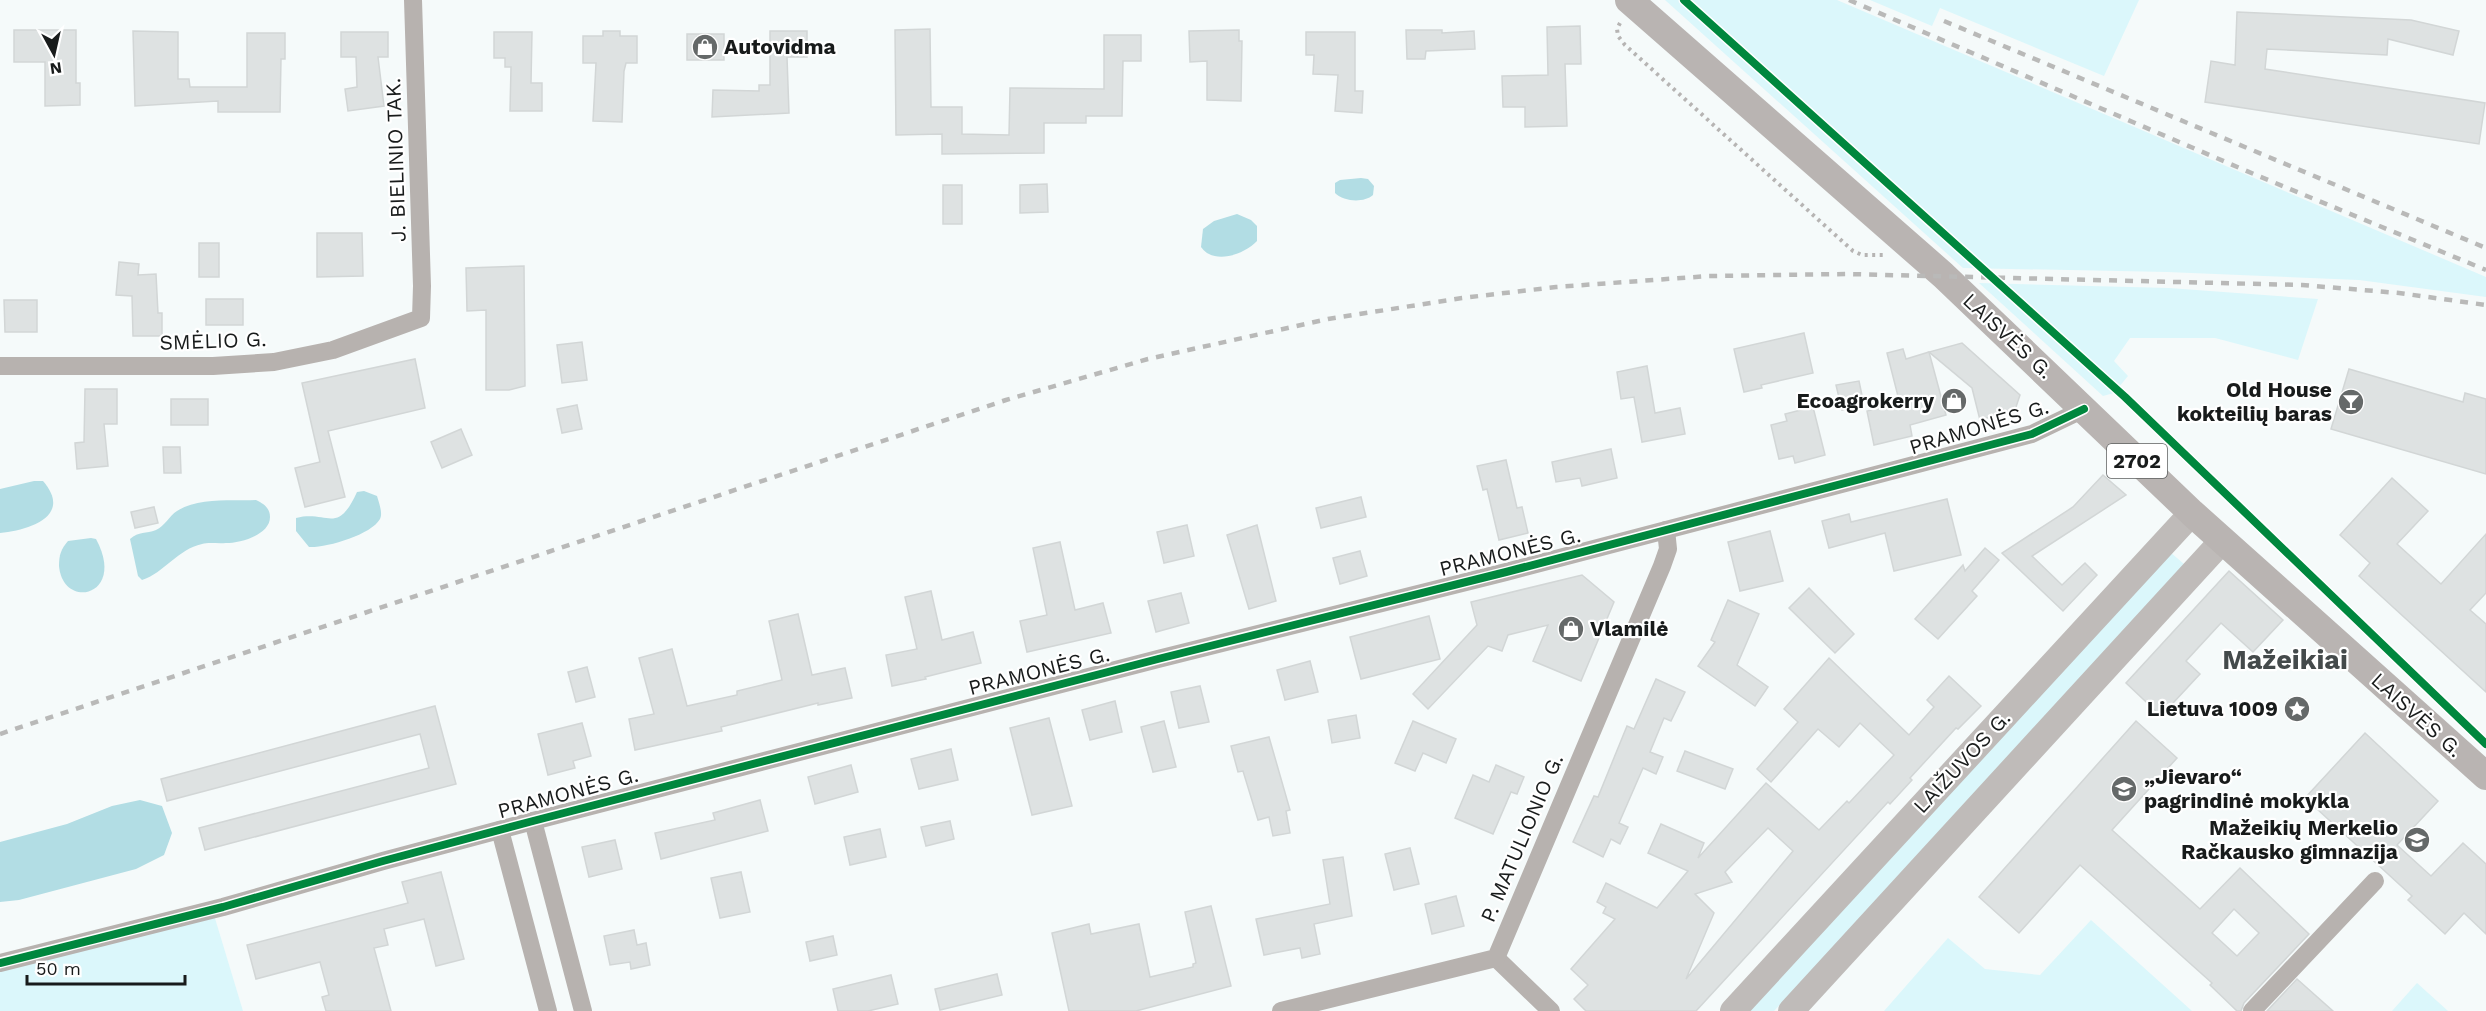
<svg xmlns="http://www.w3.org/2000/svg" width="2486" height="1011" viewBox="0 0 2486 1011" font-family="'Work Sans',sans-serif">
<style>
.green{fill:#dbf7fb}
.water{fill:#b2dde4}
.building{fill:#dee2e2;stroke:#d2d6d6;stroke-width:1.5;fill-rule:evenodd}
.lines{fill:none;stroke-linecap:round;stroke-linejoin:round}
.path{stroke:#b6b4b3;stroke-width:4;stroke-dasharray:3 4.5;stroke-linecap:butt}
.minor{stroke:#b7b2af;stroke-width:18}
.secondary{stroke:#bfbbb9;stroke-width:26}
.primary{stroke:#b9b4b2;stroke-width:28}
.rail{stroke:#b9b9b8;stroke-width:4.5;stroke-dasharray:8 8;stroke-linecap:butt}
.cycleway-casing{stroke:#fff;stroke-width:11}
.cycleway{stroke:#00873e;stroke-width:8}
.labels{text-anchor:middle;stroke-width:4.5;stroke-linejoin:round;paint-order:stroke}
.shield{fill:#fff;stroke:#5d5f5f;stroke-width:1.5}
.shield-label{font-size:20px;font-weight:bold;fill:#181b1b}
.poi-label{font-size:21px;font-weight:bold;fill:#181b1b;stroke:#fff;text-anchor:end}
.street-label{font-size:21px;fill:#181b1b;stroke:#fff}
.district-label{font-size:27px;font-weight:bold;fill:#444a4b;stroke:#fff}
</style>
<rect width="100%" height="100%" fill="#f5fafa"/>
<g class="green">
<path d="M1665,0H1837L2486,277V297L2359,280L2167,272L1963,268Z"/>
<path d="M1870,0H2139L2104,76L1940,8L1932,26Z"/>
<path d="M1979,283L2169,288L2318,299L2298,360L2215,338H2130L2114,361L2128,376L2114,393L2103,396Z"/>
<path d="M2170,552L2184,564L1774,1011H1748Z"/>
<path d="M214,915L243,1011H0V969Z"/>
<path d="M2091,920L2192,1011H1884L1948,938L1985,969L2040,975Z"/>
<path d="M2417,983L2448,1011H2392Z"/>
</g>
<g class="water">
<path d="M1361,178L1368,179L1374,186L1373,195C1364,203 1344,202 1335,193V183L1340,180Z"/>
<path d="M1237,214L1251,220L1257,226V241C1244,255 1213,265 1201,247L1203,229L1214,221Z"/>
<path d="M34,481H43C73,516 30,530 0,533V489Z"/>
<path d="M364,491L377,496C379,503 383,513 380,519C371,535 326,548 309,547L296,531V518C328,510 337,536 357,492Z"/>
<path d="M256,500C264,504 270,508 270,517C270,535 240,543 226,543C218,544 209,542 202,544C178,549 164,573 142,580L138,576L130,539C139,531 146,534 156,530C165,526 169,516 177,511C198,497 232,501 256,500Z"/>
<path d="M91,538L96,539C127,596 63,611 59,566C59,555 61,549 68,541Z"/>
<path d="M140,800L162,806L172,833L164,855L136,869L19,900L0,902V842L67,824L112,806Z"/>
</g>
<g class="building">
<path d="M2237,12L2411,20L2459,31L2453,55L2388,39L2387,55L2267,49L2265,69L2485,103L2479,144L2205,102L2211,61L2235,65Z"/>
<path d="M1580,26L1581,64H1565L1567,126L1525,127V107H1503L1502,76L1548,75L1547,27Z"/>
<path d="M930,29L931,107H962V134L1009,135L1010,88L1104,89V35H1141V61H1123L1122,116H1086V123H1044V153L942,154V134L896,135L895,30Z"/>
<path d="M14,30H76V83H80V105L45,106V62H14Z"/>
<path d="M1239,30V41H1242L1241,101L1207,100V61L1190,62L1189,31Z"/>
<path d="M1406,30H1442V33L1474,31L1475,49L1426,51L1425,59H1407Z"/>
<path d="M133,31L178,32V79H189L190,87H247V33H285V59H281L280,112H218V101L135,106Z"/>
<path d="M603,31H620V36H637V63H626L624,71L622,122L593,121L596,63H583V36H603Z"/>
<path d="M770,31H807V57H787L789,113L712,117L713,90L759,91V85H770Z"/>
<path d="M341,32H388V57H378L384,106L348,111L345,89L357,87L356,57H341Z"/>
<path d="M494,32H532L531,83H542V111H510L511,67H505V58H494Z"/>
<path d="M1306,32H1355V91H1363L1362,113L1335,111L1338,75L1313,74L1314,55H1306Z"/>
<rect x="687" y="34" width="37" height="26"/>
<path d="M1047,184L1048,212L1020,213V185Z"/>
<rect x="943" y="185" width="19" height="39"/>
<path d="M317,233H362L363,276L317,277Z"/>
<rect x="199" y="243" width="20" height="34"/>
<path d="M119,262L139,264L138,275L156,274L158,313H162V336H133L132,296L116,295Z"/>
<path d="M524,266L525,386L509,390H486V310L467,311L466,268Z"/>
<rect x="206" y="299" width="37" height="26"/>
<path d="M4,300H37V332H5Z"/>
<path d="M1804,333L1813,373L1761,385L1762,388L1744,392L1734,349Z"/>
<path d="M582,342L587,380L562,383L557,345Z"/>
<path d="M1962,343L2020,395L2015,410L1980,420L1972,388L1929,352Z"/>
<path d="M1903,349L1906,359L1929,352L1946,415L1910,425L1912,436L1874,445L1867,411L1900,404L1887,353Z"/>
<path d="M415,359L425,408L328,431L345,497L305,507L295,468L320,462L302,383Z"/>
<path d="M1647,366L1655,413L1680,408L1685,434L1642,442L1634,397L1621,399L1617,372Z"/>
<path d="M2349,369L2463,402L2465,393L2486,399V474L2331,429Z"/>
<path d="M1859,381L1864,405L1842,410L1836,385Z"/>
<path d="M85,389H117V424H104L108,466L77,469L75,443L84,442Z"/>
<rect x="171" y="399" width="37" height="26"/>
<path d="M577,405L582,429L562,433L557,409Z"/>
<path d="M1813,407L1825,455L1795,463L1793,456L1779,459L1771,425L1787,421L1785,414Z"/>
<path d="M461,429L472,455L442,468L431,442Z"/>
<path d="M163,447H180L181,473H164Z"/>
<path d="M1611,449L1617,478L1582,486L1580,478L1556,482L1552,462Z"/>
<path d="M1506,460L1517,508L1522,507L1528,533L1499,540L1487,489L1483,490L1477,466Z"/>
<path d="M2103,475L2126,495L2032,556L2062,585L2085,563L2097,575L2063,611L2002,553L2073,507Z"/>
<path d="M2392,478L2428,511L2397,544L2441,584L2486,534V593L2470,610L2486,624V692L2359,576L2370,563L2340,535Z"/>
<path d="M1361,497L1366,517L1321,528L1316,508Z"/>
<path d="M1947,499L1961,555L1894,571L1885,533L1829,548L1822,521L1849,514L1851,522Z"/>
<path d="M154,507L158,523L135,528L131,512Z"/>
<path d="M1187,525L1194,556L1164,563L1157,532Z"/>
<path d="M1257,525L1276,601L1249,609L1227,535Z"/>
<path d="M1770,531L1783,581L1740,591L1728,542Z"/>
<path d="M1060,542L1075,610L1103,603L1111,633L1027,652L1020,621L1047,615L1033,548Z"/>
<path d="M1985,548L1999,560L1972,591L1977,596L1938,639L1915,619L1963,565L1965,571Z"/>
<path d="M1360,551L1367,576L1340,584L1333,558Z"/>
<path d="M2229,571L2283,620L2253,652L2221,623L2186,661L2200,674L2161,716L2126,683Z"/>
<path d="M1582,575L1614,602L1581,681L1533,661L1548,625L1508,635L1502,651L1488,646L1428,709L1413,694L1477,625L1471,602Z"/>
<path d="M1809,588L1854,634L1835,653L1789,608Z"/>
<path d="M931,591L942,640L973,632L981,663L925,677L926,679L892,686L886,655L917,649L905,597Z"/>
<path d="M1181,593L1189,623L1156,632L1148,601Z"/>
<path d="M1728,600L1759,614L1737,665L1768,687L1755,706L1698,666L1715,642L1711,640Z"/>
<path d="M798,614L812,675L845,668L852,698L818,705V703L721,727L722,731L635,750L629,719L654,714L639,658L672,649L687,706L737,695V691L782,680L769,621Z"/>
<path d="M1429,616L1440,659L1361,679L1350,637Z"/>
<path d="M1829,658L1909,735L1934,707L1927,700L1949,676L1981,706L1958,729L1956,728L1910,778L1912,780L1890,804L1888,802L1696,1011H1586L1574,999L1588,985L1571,969L1615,919L1603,913L1606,907L1597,902L1606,883L1657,908L1688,871L1648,853L1661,824L1704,843L1698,858L1766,783L1819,830L1847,801L1849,803L1894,755L1860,723L1839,747L1818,729L1771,782L1757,769L1798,722L1784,709ZM1768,828L1793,851L1686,979L1714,913L1695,894L1732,882L1725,872Z"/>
<path d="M1310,661L1318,692L1285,700L1277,670Z"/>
<path d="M587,667L595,697L576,702L568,672Z"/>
<path d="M1656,679L1685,692L1671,721L1664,718L1650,752L1663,757L1656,774L1643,768L1619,823L1628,827L1620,844L1611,839L1603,857L1573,842L1594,796L1598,797L1627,726L1634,729Z"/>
<path d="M1200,686L1209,722L1179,728L1171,692Z"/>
<path d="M1115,701L1122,732L1090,740L1082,710Z"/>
<path d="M435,706L456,784L205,850L199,828L429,768L420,734L167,801L161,779Z"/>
<path d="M1356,715L1360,738L1332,743L1328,720Z"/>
<path d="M1049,718L1072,806L1032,815L1010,728Z"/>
<path d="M1164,721L1176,767L1153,772L1141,727Z"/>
<path d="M1413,721L1456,739L1446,763L1423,753L1415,771L1395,763Z"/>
<path d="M2136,721L2177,758L2112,830L2200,909L2240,868L2309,934L2244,1003L2241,1011H2237L2210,985L2212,983L2080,865L2019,933L1979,897ZM2234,909L2259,933L2237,956L2212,933Z"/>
<path d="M582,723L591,756L573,761L575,768L548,775L538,734Z"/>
<path d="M2365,733L2438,801L2397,845L2431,876L2463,843L2486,864V934L2464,913L2445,934L2408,900L2412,896L2305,798Z"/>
<path d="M1269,737L1290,810L1286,811L1290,833L1273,836L1269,817L1258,820L1243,771L1238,772L1231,746Z"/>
<path d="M951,749L958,780L919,789L911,759Z"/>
<path d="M1685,751L1733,769L1725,789L1677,771Z"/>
<path d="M851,765L858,792L815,804L808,777Z"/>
<path d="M1496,765L1524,777L1517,794L1511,792L1493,834L1455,818L1473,775L1489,782Z"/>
<path d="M760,800L768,831L661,859L655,833L715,820L713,813Z"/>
<path d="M950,821L954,839L926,846L921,827Z"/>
<path d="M880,829L886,857L850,865L844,837Z"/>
<path d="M615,840L622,869L589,877L582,847Z"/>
<path d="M1410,848L1419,884L1394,890L1385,854Z"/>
<path d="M1343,857L1352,916L1314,924L1320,954L1302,958L1300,948L1264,955L1256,919L1330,904L1323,860Z"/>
<path d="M441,872L464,959L436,966L424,919L384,929L388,945L374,948L391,1011H326L322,997L329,995L320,962L256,979L247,945L408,903L402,882Z"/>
<path d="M741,872L750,912L720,918L711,878Z"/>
<path d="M1456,896L1464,926L1432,934L1425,904Z"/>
<path d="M1211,906L1231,986L1136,1011H1069L1052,933L1089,924L1091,934L1139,924L1150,977L1193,967V964L1196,963L1185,912Z"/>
<path d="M634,930L637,945L646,943L650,965L631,969L630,962L610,965L604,936Z"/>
<path d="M833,936L837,955L810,961L806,942Z"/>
<path d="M997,974L1002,995L940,1010L935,989Z"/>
<path d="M891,975L898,1004L868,1011H838L833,989Z"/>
<path d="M2297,979L2333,1011H2267Z"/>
</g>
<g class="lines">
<path class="path" d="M1620,23L1617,29L1618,36L1625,45L1853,251L1862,255H1884"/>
<g class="minor">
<path d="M0,366H213L274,362L333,350L421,318L422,286L413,0"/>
<path d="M533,821L583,1011"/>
<path d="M500,830L548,1011"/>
<path d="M1496,958L1551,1011"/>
<path d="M0,963L223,907L383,861L533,821L1158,659L1506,572L2032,434L2084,409"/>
<path d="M1281,1011L1496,958L1662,566L1668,549L1666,530"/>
<path d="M2252,1011L2375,881"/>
</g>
<g class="secondary">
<path d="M1733,1011L2192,513"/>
<path d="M1791,1011L2223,540"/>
</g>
<path class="primary" d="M1629,0L1943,275L2192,513L2486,776"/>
<g class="rail">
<path d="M1849,0L2256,175L2486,270"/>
<path d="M1944,21L2486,248"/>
<path d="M0,734L1006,400L1148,359L1328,319L1462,298L1556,287L1709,276L1846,274L2302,285L2399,293L2486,305"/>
</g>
<g class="cycleway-casing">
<g id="cycleway">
<path d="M1684,0L2125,397L2486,744"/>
<path d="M0,963L223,907L383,861L533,821L1158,659L1506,572L2032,434L2084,409"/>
</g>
</g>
<use href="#cycleway" class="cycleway"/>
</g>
<defs>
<g id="shop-disc" transform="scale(1.35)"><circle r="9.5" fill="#656969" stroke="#fff"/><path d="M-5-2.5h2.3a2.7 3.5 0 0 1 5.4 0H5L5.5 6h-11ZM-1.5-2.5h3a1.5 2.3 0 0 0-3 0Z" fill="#fff"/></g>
<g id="bar-disc" transform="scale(1.35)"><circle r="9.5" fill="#656969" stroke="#fff"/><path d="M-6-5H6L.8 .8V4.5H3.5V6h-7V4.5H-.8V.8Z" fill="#fff"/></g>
<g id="sight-disc" transform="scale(1.35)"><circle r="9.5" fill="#656969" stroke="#fff"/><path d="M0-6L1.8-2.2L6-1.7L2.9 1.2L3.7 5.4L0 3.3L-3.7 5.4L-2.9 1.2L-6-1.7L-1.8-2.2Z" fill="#fff"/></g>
<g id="school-disc" transform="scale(1.35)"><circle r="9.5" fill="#656969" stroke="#fff"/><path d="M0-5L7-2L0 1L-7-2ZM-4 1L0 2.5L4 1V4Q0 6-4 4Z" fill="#fff"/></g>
</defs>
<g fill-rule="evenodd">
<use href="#shop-disc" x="705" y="47"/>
<use href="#shop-disc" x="1954" y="401"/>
<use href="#bar-disc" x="2351" y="402"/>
<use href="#shop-disc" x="1571" y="629"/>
<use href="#sight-disc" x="2297" y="709"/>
<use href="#school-disc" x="2124" y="789"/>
<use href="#school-disc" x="2417" y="840"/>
</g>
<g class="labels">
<rect class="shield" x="2107" y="444" width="60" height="34" rx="4.5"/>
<g class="shield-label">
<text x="2137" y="468">2702</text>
</g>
<g class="poi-label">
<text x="724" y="54" text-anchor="start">Autovidma</text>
<text x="2332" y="397">Old House<tspan x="2332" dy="24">kokteilių baras</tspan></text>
<text x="1934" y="408">Ecoagrokerry</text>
<text x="1590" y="636" text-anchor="start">Vlamilė</text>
<text x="2278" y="716">Lietuva 1009</text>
<text x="2144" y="784" text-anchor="start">„Jievaro“<tspan x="2144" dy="24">pagrindinė mokykla</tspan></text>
<text x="2398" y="835">Mažeikių Merkelio<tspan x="2398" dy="24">Račkausko gimnazija</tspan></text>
</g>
<g class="street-label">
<text transform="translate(396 160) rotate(-92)" y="7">J. BIELINIO TAK.</text>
<text transform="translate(2008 336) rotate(43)" y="7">LAISVĖS G.</text>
<text transform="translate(213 341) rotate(-2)" y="7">SMĖLIO G.</text>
<text transform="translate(1979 427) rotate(-17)" y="7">PRAMONĖS G.</text>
<text transform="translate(1510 552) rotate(-14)" y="7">PRAMONĖS G.</text>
<text transform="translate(1039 671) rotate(-14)" y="7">PRAMONĖS G.</text>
<text transform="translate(2417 715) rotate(42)" y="7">LAISVĖS G.</text>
<text transform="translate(1962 762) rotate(-47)" y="7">LAIŽUVOS G.</text>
<text transform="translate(568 793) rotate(-15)" y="7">PRAMONĖS G.</text>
<text transform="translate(1522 838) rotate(-67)" y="7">P. MATULIONIO G.</text>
</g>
<g class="district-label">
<text x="2285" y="669">Mažeikiai</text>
</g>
</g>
<g transform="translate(54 54) rotate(172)" stroke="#ffffff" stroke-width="4.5" paint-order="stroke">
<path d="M0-4.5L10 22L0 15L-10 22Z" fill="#181b1b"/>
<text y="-9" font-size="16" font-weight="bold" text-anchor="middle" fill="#181b1b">N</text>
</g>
<path d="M27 975v9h158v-9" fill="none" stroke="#181b1b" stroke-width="3"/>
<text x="36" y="975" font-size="18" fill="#181b1b" stroke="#ffffff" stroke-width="4.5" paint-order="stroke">50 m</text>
</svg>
